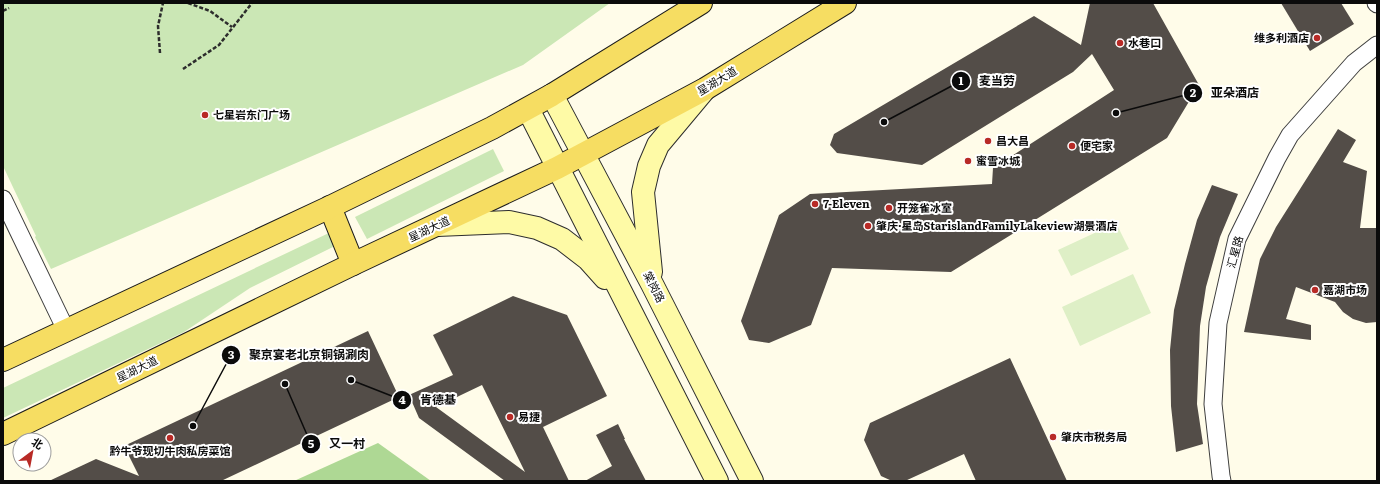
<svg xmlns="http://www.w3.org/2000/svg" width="1380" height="484" viewBox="0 0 1380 484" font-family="Literata,'Noto Sans SC',serif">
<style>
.green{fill:#cbe7b5}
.forest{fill:#aed894}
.pitch{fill:#deefc6}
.building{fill:#534d48;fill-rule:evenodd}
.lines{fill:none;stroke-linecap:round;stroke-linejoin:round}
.street-casing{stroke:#3e3e3e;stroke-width:19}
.secondary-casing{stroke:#2d2d2d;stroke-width:24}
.primary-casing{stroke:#1c1c1c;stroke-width:24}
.path{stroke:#2d2d2d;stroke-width:2.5;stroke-dasharray:4 2;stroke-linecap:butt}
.street{stroke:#fff;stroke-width:17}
.secondary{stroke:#fefaa6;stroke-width:22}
.primary{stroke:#f6dd62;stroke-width:22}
.poi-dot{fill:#b82a26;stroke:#fff;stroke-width:1.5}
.labels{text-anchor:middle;stroke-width:4;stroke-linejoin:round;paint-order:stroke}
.poi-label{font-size:11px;font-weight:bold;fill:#0b0b0b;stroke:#fff;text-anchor:start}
.street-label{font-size:11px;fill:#0b0b0b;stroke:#fff}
.leader{fill:none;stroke:#0b0b0b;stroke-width:1.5}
.callout-dot{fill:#0b0b0b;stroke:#fff;stroke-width:1.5}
.mark-label{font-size:12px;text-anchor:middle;font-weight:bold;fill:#fff}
.callout-label{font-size:12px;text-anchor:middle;font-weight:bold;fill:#0b0b0b;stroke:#fff;stroke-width:4;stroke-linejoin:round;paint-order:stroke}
</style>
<rect width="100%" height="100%" fill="#fffce9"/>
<g class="green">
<path d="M3,3H610L523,65L51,269L35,237L36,236L3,166Z"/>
<path d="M493,149L504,171L367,239L355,217Z"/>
<path d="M331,232L337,245L250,288L184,332L3,418V388Z"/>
</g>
<path class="forest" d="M378,443L431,481H294Z"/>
<g class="pitch">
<path d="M1116,223L1129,249L1071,276L1058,250Z"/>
<path d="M1133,274L1151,313L1080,346L1062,307Z"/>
</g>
<g class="building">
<path d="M1090,3H1153L1199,85L1167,138L951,272L832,268L811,325L769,343L749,340L741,321L779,215L810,194L992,184L993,168L1114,90L1092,54L1073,72L922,165L837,153L830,145L834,134L1034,16L1081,45Z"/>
<path d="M1281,3H1341L1354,24L1310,51Z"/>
<path d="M1338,129L1356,140L1343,162L1367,171L1360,228H1377V322L1366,323L1353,319L1343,312L1335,302L1296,287L1286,319L1311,325V340L1244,332L1260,259L1276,227Z"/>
<path d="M1212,185L1238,194L1220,237L1206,287L1200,326L1197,404L1203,444L1176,452L1171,406L1170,350L1174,310L1185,264L1197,220Z"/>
<path d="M513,296L567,315L607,396L543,427L569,481H505L419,418L409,395L453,375L433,335ZM482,385L525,472L436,407Z"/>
<path d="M368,331L399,397L221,481H49L96,459L139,476L124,446Z"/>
<path d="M1010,358L1067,481H976L964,454L905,481H892L881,476L864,440L870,423Z"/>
<path d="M618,424L625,439H624L646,481H585L612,466L596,435Z"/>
</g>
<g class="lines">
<g class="street-casing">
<g id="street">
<path d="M1376,3L1377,4"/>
<path d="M3,199L66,330"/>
<path d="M1222,481L1221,476L1213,404L1218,323L1237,239L1277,158L1290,135L1354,63L1377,45"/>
</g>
</g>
<g class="secondary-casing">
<g id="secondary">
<path d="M552,95L652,284L752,481"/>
<path d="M528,109L717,481"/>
<path d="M437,225L509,222L537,228L562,239L588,259L605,278"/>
<path d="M651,272L643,192L649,166L658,145L704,90"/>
</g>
</g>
<g class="primary-casing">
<g id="primary">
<path d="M330,207L353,264"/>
<path d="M3,360L330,207L492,128L552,95L701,3"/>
<path d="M3,434L353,264L557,168L705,89L845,3"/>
</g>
</g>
<g class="path">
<path d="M188,3L210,11L232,27"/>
<path d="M3,11L9,8"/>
<path d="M160,53L158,26L163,3"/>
<path d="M183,69L219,45L252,3"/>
</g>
<use href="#street" class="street"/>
<use href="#secondary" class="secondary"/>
<use href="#primary" class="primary"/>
</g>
<g class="poi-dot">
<circle cx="1317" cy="38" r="4"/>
<circle cx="1120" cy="43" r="4"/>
<circle cx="205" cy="115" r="4"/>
<circle cx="988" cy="141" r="4"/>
<circle cx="1072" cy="146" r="4"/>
<circle cx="968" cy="161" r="4"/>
<circle cx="815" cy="204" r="4"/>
<circle cx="889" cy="208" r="4"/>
<circle cx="868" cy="226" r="4"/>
<circle cx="1315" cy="290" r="4"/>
<circle cx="510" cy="417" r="4"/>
<circle cx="1053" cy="437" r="4"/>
<circle cx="170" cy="438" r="4"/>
</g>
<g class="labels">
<g class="poi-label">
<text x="1309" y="42" text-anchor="end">维多利酒店</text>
<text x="1128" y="47">水巷口</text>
<text x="213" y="119">七星岩东门广场</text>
<text x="996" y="145">昌大昌</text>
<text x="1080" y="150">便宅家</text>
<text x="976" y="165">蜜雪冰城</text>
<text x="823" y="208">7-Eleven</text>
<text x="897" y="212">开笼雀冰室</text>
<text x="876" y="230">肇庆·星岛StarislandFamilyLakeview湖景酒店</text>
<text x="1323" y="294">嘉湖市场</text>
<text x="518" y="421">易捷</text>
<text x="1061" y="441">肇庆市税务局</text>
<text x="170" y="455" text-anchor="middle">黔牛爷现切牛肉私房菜馆</text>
</g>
<g class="street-label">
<text transform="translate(717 81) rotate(-31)" y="4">星湖大道</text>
<text transform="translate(429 229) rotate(-25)" y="4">星湖大道</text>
<text transform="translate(1235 252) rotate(-75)" y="4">汇星路</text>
<text transform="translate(654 287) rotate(63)" y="4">棠岗路</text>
<text transform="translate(137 369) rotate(-26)" y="4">星湖大道</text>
</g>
</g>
<path class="leader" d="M884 122L961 81M1116 113L1193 93M193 426L231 355M351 380L402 400M285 384L311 444"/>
<g class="callout-dot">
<circle cx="884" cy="122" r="4"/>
<circle cx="1116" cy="113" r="4"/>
<circle cx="193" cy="426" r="4"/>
<circle cx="351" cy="380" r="4"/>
<circle cx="285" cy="384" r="4"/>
<circle cx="961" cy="81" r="10"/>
<circle cx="1193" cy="93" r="10"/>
<circle cx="231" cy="355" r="10"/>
<circle cx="402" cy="400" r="10"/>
<circle cx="311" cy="444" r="10"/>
</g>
<g class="mark-label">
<text x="961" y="85">1</text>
<text x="1193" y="97">2</text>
<text x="231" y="359">3</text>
<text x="402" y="404">4</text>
<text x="311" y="448">5</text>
</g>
<g class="callout-label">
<text x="997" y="85">麦当劳</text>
<text x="1235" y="97">亚朵酒店</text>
<text x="309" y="359">聚京宴老北京铜锅涮肉</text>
<text x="438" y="404">肯德基</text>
<text x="347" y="448">又一村</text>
</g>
<rect width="1380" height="484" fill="none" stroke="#0b0b0b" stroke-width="8"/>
<g transform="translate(32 452) rotate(32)"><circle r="19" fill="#ffffff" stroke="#9d9d9d"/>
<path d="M0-3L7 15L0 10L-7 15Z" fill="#b82a26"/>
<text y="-6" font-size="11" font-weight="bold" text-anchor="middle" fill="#0b0b0b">北</text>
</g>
</svg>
